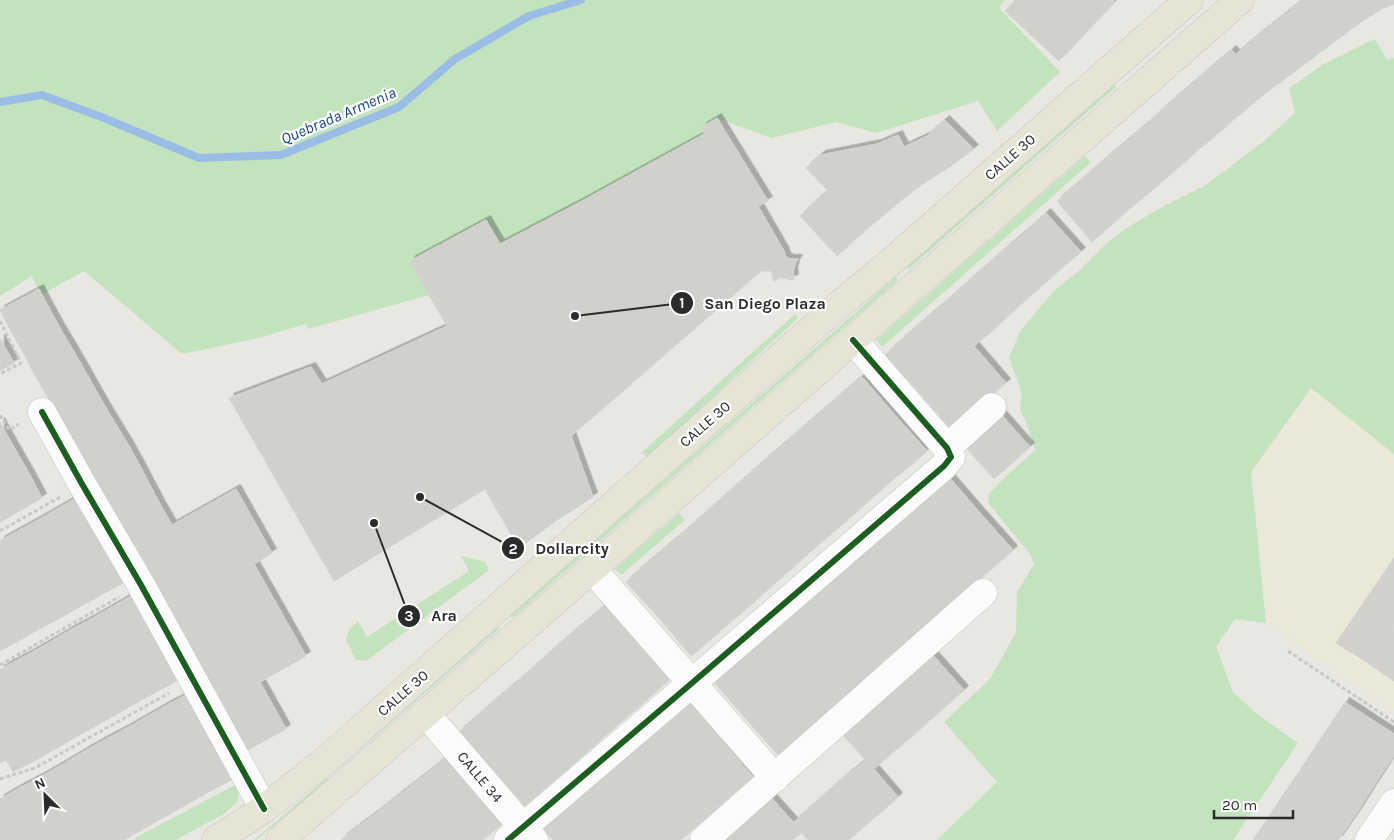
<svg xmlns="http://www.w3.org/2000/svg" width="1394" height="840" viewBox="0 0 1394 840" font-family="Karla,sans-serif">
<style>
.education{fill:#eae9d7}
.green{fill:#c2e3bd}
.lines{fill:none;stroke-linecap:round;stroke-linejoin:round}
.stream{stroke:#9abde6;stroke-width:8}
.building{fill:#d1d0cc;stroke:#d3d3ce;filter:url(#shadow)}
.minor-casing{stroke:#c2c2c1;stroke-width:29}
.major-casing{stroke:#c5c4c2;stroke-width:29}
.path{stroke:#c8c8c7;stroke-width:3;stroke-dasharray:4 2.5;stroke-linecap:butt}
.minor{stroke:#fcfbfb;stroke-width:28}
.major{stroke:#e5e4d5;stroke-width:28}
.cycleway-casing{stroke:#fff;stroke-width:9}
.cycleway{stroke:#1b5e20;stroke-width:6}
.labels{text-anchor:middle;stroke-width:4.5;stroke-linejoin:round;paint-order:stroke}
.street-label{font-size:15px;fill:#2b2b2b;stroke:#fff}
.water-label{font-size:16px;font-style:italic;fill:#164693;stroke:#fff}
.leader{fill:none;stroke:#2b2b2b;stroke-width:2}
.callout-dot{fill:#2b2b2b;stroke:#fff;stroke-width:2}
.mark-label{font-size:15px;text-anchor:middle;font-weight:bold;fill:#fff}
.callout-label{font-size:16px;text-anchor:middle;font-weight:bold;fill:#2b2b2b;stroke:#fff;stroke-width:4.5;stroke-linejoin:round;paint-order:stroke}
</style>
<defs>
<filter id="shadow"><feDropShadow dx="4.5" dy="-4.5" stdDeviation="0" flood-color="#0004"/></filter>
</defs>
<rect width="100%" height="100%" fill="#e8e7e2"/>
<path class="education" d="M1311,388L1394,454V711L1266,623L1251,472Z"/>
<g class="green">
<path d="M0,0H1005L999,8L1060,72L997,131L978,101L876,133L836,122L772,138L716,118L702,127L704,134L580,202L500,244L485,220L411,260L429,295L308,329L305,324L259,338L182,354L84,271L41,295L32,276L0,296Z"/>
<path d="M1375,39L1387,60L1394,58V454L1311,388L1251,472L1266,623L1235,619L1216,647L1233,692L1258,715L1298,743L1233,840H937L997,782L944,722L990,679L1016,632L1017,592L1034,564L1030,554L989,504L988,495L1001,481L1035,450L1027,424L1020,409L1022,393L1009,357L1021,330L1054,291L1080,270L1107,243L1128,227L1164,206L1206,185L1264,141L1295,113L1289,88L1324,64Z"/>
<path d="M1114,85L1116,87L909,269L907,267Z"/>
<path d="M1085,156L1091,162L882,347L876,340Z"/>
<path d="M896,277L898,280L512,618L510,615Z"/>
<path d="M795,314L798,318L648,457L641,453Z"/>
<path d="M679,513L685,520L621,575L615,569Z"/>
<path d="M461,556L485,562L489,570L366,661L356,660L346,640L349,630L358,621L367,637L469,571Z"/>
<path d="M498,627L500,628L342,765L341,764Z"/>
<path d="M327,778L328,780L256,840H254Z"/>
<path d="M235,785L239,793L238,801L225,813L176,840H135V838Z"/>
</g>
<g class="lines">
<path class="stream" d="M0,102L42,95L104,118L199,158L281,155L399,107L455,59L529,16L581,0"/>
</g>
<g class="building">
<path d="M1016,0H1038L1079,39L1059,61L1005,11Z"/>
<path d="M1038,0H1077L1098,19L1079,39Z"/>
<path d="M1077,0H1113L1114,2L1098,19Z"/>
<path d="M1303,0H1345L1361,22L1282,81L1253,40Z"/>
<path d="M1345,0H1380L1383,8L1361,22Z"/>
<path d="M1380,0H1394V4L1383,8Z"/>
<path d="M1253,40L1282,81L1264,94L1235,55Z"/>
<path d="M1232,50L1264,94L1250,106L1214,65Z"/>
<path d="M1214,65L1250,106L1232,121L1197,80Z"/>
<path d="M1197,80L1232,121L1215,136L1179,95Z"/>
<path d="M1179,95L1215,136L1197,151L1162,110Z"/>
<path d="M1162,110L1197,151L1180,166L1145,126Z"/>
<path d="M717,118L768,201L758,206L784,251L571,436L593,497L557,520L410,261L486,220L500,244L580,202L704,134L702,127Z"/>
<path d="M945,120L974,149L951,166L927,136Z"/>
<path d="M1145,126L1180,166L1163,181L1127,141Z"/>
<path d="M898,135L923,184L904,198L888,170L877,144Z"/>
<path d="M927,136L951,166L923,184L904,147Z"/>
<path d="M1127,141L1163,181L1145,196L1109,156Z"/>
<path d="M877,144L888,170L904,198L866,230L806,168L821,155Z"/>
<path d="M1109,156L1145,196L1127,211L1092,171Z"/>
<path d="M1092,171L1127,211L1110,226L1075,186Z"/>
<path d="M1075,186L1110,226L1092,242L1057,201Z"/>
<path d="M828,191L866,230L852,242L815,202Z"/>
<path d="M815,202L852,242L837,256L800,216Z"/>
<path d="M1046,213L1081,252L1063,267L1029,229Z"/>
<path d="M1029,229L1063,267L1045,283L1011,244Z"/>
<path d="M1011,244L1045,283L1027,299L993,260Z"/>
<path d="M784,251L786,257L790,259H798L795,264L793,272L794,279L790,280L785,278H779L774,282L771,271H761Z"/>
<path d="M993,260L1027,299L1009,315L975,276Z"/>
<path d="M975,276L1009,315L992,331L957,292Z"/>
<path d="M39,289L50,310L12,333L0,310Z"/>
<path d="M957,292L992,331L974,346L939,308Z"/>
<path d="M939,308L974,346L956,363L921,323Z"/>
<path d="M50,310L61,330L23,352L12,333Z"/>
<path d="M921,323L956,363L938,378L903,339Z"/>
<path d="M447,326L557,520L519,548L485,489L334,581L229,398L311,367L322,384Z"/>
<path d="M61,330L73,350L33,372L23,352Z"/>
<path d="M0,339L14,363L0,371Z"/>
<path d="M903,339L938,378L920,394L885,355Z"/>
<path d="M974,346L1006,383L988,399L956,363Z"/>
<path d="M73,350L84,369L44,391L33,372Z"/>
<path d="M956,363L988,399L970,415L938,378Z"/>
<path d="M84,369L95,389L56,411L44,391Z"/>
<path d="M862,377L894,414L876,429L844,392Z"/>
<path d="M938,378L970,415L952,430L920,394Z"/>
<path d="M95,389L106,408L66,431L56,411Z"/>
<path d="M844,392L876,429L858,445L826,408Z"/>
<path d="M106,408L118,428L77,450L66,431Z"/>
<path d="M826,408L858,445L840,461L807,424Z"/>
<path d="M998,411L1030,447L1012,463L980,427Z"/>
<path d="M894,414L927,451L909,467L876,429Z"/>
<path d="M0,422L7,435L0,439Z"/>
<path d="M807,424L840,461L821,477L789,440Z"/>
<path d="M980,427L1012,463L994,479L962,443Z"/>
<path d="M118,428L129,446L88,470L77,450Z"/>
<path d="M876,429L909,467L890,482L858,445Z"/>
<path d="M7,435L19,456L0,467V439Z"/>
<path d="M789,440L821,477L803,492L771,455Z"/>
<path d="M858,445L890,482L872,498L840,461Z"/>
<path d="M129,446L140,466L99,489L88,470Z"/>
<path d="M771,455L803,492L785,508L753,471Z"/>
<path d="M19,456L31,477L0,494V467Z"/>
<path d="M840,461L872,498L854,514L821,477Z"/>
<path d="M140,466L151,487L110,509L99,489Z"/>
<path d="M753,471L785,508L767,524L735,487Z"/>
<path d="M948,476L980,513L962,529L930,492Z"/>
<path d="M31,477L42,498L0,522V494Z"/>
<path d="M821,477L854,514L836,530L803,492Z"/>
<path d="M151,487L161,506L122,529L110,509Z"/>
<path d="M735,487L767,524L749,539L717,503Z"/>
<path d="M236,489L272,553L254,564L306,656L260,682L172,525Z"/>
<path d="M803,492L836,530L818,545L785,508Z"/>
<path d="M930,492L962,529L944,544L912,507Z"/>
<path d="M78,497L90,519L48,542L36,521Z"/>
<path d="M717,503L749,539L731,555L699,519Z"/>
<path d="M161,506L172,525L132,548L122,529Z"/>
<path d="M912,507L944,544L926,560L894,523Z"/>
<path d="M785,508L818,545L800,561L767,524Z"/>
<path d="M980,513L1013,550L995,566L962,529Z"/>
<path d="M90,519L101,539L59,563L48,542Z"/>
<path d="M699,519L731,555L713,571L681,535Z"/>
<path d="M36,521L59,563L38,574L14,533Z"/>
<path d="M894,523L926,560L908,576L876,539Z"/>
<path d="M767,524L800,561L782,577L749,539Z"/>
<path d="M172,525L183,545L143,568L132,548Z"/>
<path d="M962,529L995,566L977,582L944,544Z"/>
<path d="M14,533L38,574L17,586L0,556V541Z"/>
<path d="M681,535L713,571L695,587L663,550Z"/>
<path d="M101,539L113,560L71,584L59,563Z"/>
<path d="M749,539L782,577L764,593L731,555Z"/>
<path d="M876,539L908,576L890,592L858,555Z"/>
<path d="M944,544L977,582L959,597L926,560Z"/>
<path d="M183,545L194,565L154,587L143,568Z"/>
<path d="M663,550L695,587L677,602L644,566Z"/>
<path d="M731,555L764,593L746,609L713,571Z"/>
<path d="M858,555L890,592L871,607L839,570Z"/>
<path d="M0,556L17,586L0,596Z"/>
<path d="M1394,558V624L1368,663L1336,643Z"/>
<path d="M113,560L125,582L83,605L71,584Z"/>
<path d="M926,560L959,597L940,613L908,576Z"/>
<path d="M59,563L83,605L62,617L38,574Z"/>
<path d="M194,565L206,584L165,607L154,587Z"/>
<path d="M644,566L677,602L659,618L626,582Z"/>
<path d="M839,570L871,607L853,623L821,586Z"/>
<path d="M713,571L746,609L728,624L695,587Z"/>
<path d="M38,574L62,617L41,628L17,586Z"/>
<path d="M908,576L940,613L923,629L890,592Z"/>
<path d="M206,584L217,604L176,627L165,607Z"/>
<path d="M17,586L41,628L20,640L0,604V596Z"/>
<path d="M821,586L853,623L835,639L803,602Z"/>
<path d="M695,587L728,624L710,640L677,602Z"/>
<path d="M890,592L923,629L904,645L871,607Z"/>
<path d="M133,595L145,616L103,639L91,619Z"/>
<path d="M677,602L710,640L691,656L659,618Z"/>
<path d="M803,602L835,639L817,655L785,618Z"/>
<path d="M0,604L20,640L0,651Z"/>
<path d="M217,604L228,623L187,646L176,627Z"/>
<path d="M604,606L637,642L619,658L586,622Z"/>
<path d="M871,607L904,645L886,661L853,623Z"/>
<path d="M145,616L157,637L114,660L103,639Z"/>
<path d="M785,618L817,655L799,670L767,634Z"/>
<path d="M91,619L114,660L94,672L70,630Z"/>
<path d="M586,622L619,658L600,674L568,637Z"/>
<path d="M228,623L238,643L198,666L187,646Z"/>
<path d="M853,623L886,661L868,676L835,639Z"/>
<path d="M1394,624V663L1385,675L1368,663Z"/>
<path d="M70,630L94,672L73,684L50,642Z"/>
<path d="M767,634L799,670L781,686L749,649Z"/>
<path d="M157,637L169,657L127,681L114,660Z"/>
<path d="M568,637L600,674L582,690L550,653Z"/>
<path d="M835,639L868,676L850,692L817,655Z"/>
<path d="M50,642L73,684L52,695L29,654Z"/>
<path d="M637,642L669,680L651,696L619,658Z"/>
<path d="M238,643L250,663L209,685L198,666Z"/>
<path d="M749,649L781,686L763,702L731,665Z"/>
<path d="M550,653L582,690L564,705L532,669Z"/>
<path d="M931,653L964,690L946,706L913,668Z"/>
<path d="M29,654L52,695L31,707L8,665Z"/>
<path d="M817,655L850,692L832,708L799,670Z"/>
<path d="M169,657L180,679L138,702L127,681Z"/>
<path d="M619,658L651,696L633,712L600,674Z"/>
<path d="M114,660L138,702L117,714L94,672Z"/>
<path d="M250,663L260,682L220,705L209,685Z"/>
<path d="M1394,663V681L1385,675Z"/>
<path d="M8,665L31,707L11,719L0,700V670Z"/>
<path d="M731,665L763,702L745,718L713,681Z"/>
<path d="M913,668L946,706L928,722L895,684Z"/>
<path d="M532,669L564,705L546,721L514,685Z"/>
<path d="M799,670L832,708L814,724L781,686Z"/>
<path d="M94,672L117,714L96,726L73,684Z"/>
<path d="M600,674L633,712L615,727L582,690Z"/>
<path d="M260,682L286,729L266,740L240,694Z"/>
<path d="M73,684L96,726L76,737L52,695Z"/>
<path d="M895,684L928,722L910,738L877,700Z"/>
<path d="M514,685L546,721L528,737L496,700Z"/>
<path d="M781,686L814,724L796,739L763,702Z"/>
<path d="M582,690L615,727L597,743L564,705Z"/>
<path d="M188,694L211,735L190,747L167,705Z"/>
<path d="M240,694L266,740L246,751L220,705Z"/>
<path d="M52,695L76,737L55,749L31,707Z"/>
<path d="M0,700L11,719L0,725Z"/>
<path d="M496,700L528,737L510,752L478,716Z"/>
<path d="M877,700L910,738L892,753L859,716Z"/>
<path d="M688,702L721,739L703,755L670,718Z"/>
<path d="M763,702L796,739L778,755L745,718Z"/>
<path d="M1345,702L1394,734V756L1388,764L1330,725Z"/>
<path d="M167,705L190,747L170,759L146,717Z"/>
<path d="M564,705L597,743L579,759L546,721Z"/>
<path d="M31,707L55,749L34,761L11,719Z"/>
<path d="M478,716L510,752L492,768L459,732Z"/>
<path d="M859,716L892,753L874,769L840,732Z"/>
<path d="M146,717L170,759L149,770L125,729Z"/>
<path d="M670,718L703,755L684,771L652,734Z"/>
<path d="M11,719L34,761L13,772L0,749V725Z"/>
<path d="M546,721L579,759L561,775L528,737Z"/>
<path d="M1330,725L1388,764L1373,787L1314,749Z"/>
<path d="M125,729L149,770L128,782L104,740Z"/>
<path d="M652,734L684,771L666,787L634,750Z"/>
<path d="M211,735L235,778L214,789L190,747Z"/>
<path d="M528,737L561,775L543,790L510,752Z"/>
<path d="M721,739L753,777L735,792L703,755Z"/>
<path d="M104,740L128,782L107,794L83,752Z"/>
<path d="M190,747L214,789L193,801L170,759Z"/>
<path d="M0,749L6,760L0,763Z"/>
<path d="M1314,749L1373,787L1358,811L1299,772Z"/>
<path d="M634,750L666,787L648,802L616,766Z"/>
<path d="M83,752L107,794L86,806L63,764Z"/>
<path d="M510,752L543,790L525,806L492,768Z"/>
<path d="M703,755L735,792L717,808L684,771Z"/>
<path d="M447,757L474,791L456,805L430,771Z"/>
<path d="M170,759L193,801L172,813L149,770Z"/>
<path d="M866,760L898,797L880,813L847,775Z"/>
<path d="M63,764L86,806L65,818L42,776Z"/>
<path d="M616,766L648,802L630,818L598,781Z"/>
<path d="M149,770L172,813L152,824L128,782Z"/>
<path d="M430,771L456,805L439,819L412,785Z"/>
<path d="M684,771L717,808L699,824L666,787Z"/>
<path d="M1299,772L1358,811L1342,834L1283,795Z"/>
<path d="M847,775L880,813L862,828L829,791Z"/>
<path d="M42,776L65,818L44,829L21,787Z"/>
<path d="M598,781L630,818L612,834L580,797Z"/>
<path d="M128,782L152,824L131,836L107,794Z"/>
<path d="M412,785L439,819L422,832L395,798Z"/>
<path d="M21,787L44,829L25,840H23L0,799Z"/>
<path d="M666,787L699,824L681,840L648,802Z"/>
<path d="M474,791L501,825L484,839L456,805Z"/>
<path d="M829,791L862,828L849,840H840L811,807Z"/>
<path d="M107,794L131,836L124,840H106L86,806Z"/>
<path d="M769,795L802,832L793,840H777L751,810Z"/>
<path d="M1283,795L1342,834L1338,840H1301L1268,818Z"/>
<path d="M580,797L612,834L605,840H585L562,813Z"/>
<path d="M395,798L422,832L412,840H400L378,812Z"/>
<path d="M0,799L17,829L0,839Z"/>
<path d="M648,802L681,840H649L630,818Z"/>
<path d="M456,805L484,839L482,840H456L439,819Z"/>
<path d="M86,806L106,840H78L65,818Z"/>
<path d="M811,807L840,840H808L793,823Z"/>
<path d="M751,810L777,840H745L732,826Z"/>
<path d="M378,812L400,840H371L360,825Z"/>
<path d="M562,813L585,840H553L543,829Z"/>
<path d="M65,818L78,840H50L44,829Z"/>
<path d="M630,818L649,840H618L612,834Z"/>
<path d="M1268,818L1301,840H1253Z"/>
<path d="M439,819L456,840H428L422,832Z"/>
<path d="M360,825L371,840H343L342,839Z"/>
<path d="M732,826L745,840H717Z"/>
<path d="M17,829L23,840H0V839Z"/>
<path d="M44,829L50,840H25Z"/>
<path d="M422,832L428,840H412Z"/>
<path d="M612,834L618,840H605Z"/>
</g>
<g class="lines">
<g class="minor-casing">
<g id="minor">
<path d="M42,412L82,484L141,585L264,809"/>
<path d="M947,448L992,407"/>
<path d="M592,569L775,778"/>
<path d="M426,714L534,840"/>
<path d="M508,840L692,683L944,466L951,457L947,448L853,340"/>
<path d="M704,840L983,593"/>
<path d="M1369,840L1394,803"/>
</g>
</g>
<g class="major-casing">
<g id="major">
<path d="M216,840L264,809L327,759L840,304L891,262L1189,0"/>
<path d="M280,840L592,569L1240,0"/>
</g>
</g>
<g class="path">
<path d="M0,321L21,363L0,374"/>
<path d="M0,415L9,430L19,424"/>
<path d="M0,531L60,497"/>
<path d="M1288,651L1394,722"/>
<path d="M0,665L119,597"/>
<path d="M0,779L35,768L169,693"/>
</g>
<use href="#minor" class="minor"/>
<use href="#major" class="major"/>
<g class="cycleway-casing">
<g id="cycleway">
<path d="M42,412L82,484L141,585L264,809"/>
<path d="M508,840L692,683L944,466L951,457L947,448L853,340"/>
</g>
</g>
<use href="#cycleway" class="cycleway"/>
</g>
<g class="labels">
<g class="street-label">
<text transform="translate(1010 157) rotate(-41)" y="5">CALLE 30</text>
<text transform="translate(705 424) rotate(-41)" y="5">CALLE 30</text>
<text transform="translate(403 693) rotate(-41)" y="5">CALLE 30</text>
<text transform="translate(480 777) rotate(50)" y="5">CALLE 34</text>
</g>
<g class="water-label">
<text transform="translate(338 115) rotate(-23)" y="6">Quebrada Armenia</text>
</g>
</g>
<path class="leader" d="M575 316L682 303M420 497L513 548M374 523L409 616"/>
<g class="callout-dot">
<circle cx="575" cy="316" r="5"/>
<circle cx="420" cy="497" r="5"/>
<circle cx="374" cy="523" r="5"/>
<circle cx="682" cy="303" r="12"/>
<circle cx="513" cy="548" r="12"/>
<circle cx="409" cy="616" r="12"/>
</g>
<g class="mark-label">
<text x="682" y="308">1</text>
<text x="513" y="554">2</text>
<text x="409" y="621">3</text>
</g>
<g class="callout-label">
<text x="765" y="309">San Diego Plaza</text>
<text x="572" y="554">Dollarcity</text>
<text x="444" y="621">Ara</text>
</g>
<g transform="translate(45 795) rotate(336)" stroke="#ffffff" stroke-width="4" paint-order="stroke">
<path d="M0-4L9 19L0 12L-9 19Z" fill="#2b2b2b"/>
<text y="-8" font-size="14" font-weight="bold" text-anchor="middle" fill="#2b2b2b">N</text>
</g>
<path d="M1214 810v8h79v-8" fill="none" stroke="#2b2b2b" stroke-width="2.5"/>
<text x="1222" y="810" font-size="15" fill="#2b2b2b" stroke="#ffffff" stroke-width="4" paint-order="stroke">20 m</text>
</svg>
